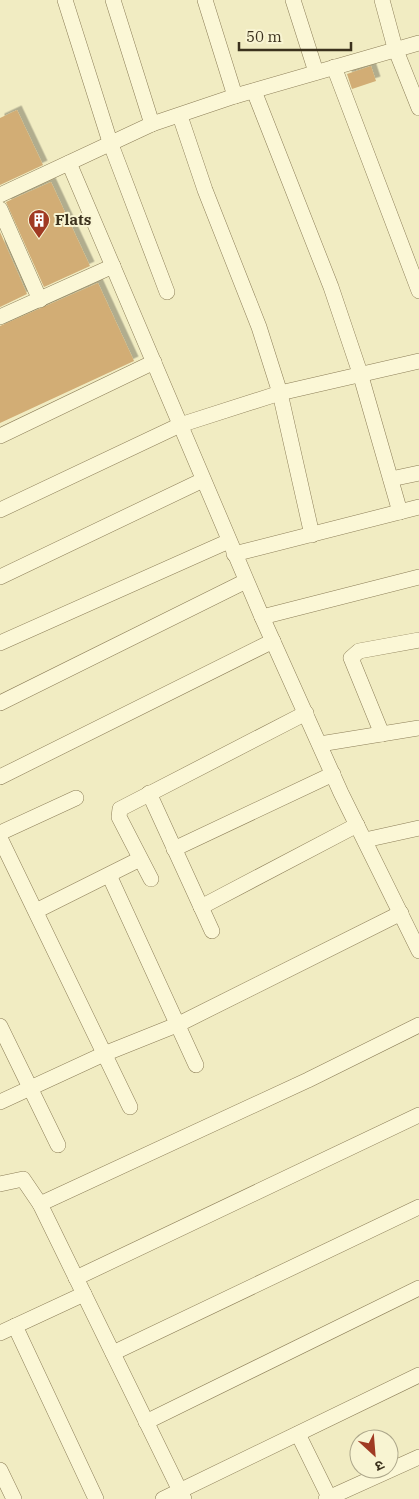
<svg xmlns="http://www.w3.org/2000/svg" width="419" height="1499" viewBox="0 0 419 1499" font-family="'IBM Plex Serif','Noto Sans Devanagari',serif">
<style>
.building{fill:#d2ad75;filter:url(#shadow)}
.lines{fill:none;stroke-linecap:round;stroke-linejoin:round}
.street-casing{stroke:#8c7e58;stroke-width:16}
.street{stroke:#fbf7d6;stroke-width:15}
.labels{text-anchor:middle;stroke-width:4;stroke-linejoin:round;paint-order:stroke}
.poi-label{font-size:15px;font-weight:bold;fill:#3b311d;stroke:#f8f4d2;text-anchor:start}
</style>
<defs>
<filter id="shadow"><feDropShadow dx="4.5" dy="-4.5" stdDeviation="0" flood-color="#0004"/></filter>
</defs>
<rect width="100%" height="100%" fill="#f1ecc2"/>
<g class="building">
<path d="M371,66L376,81L352,89L347,74Z"/>
<path d="M17,110L43,165L0,185V118Z"/>
<path d="M51,182L90,266L44,287L6,202Z"/>
<path d="M0,232L27,294L0,307Z"/>
<path d="M98,283L134,361L0,423V326Z"/>
</g>
<g class="lines">
<g class="street-casing">
<g id="street">
<path d="M65,0L110,142L167,292"/>
<path d="M113,0L152,124"/>
<path d="M205,0L235,96"/>
<path d="M293,0L316,72"/>
<path d="M382,0L395,48L419,108"/>
<path d="M334,67L419,291"/>
<path d="M254,91L331,287L360,373L400,512"/>
<path d="M180,116L205,190L259,327L280,393L312,535"/>
<path d="M69,163L262,617L341,793L419,951"/>
<path d="M0,195L152,124L235,96L419,43"/>
<path d="M0,209L40,300"/>
<path d="M0,317L113,266"/>
<path d="M0,436L154,362"/>
<path d="M391,479L419,473"/>
<path d="M0,510L180,425L280,393L419,361"/>
<path d="M234,554L419,507"/>
<path d="M0,577L203,480"/>
<path d="M262,617L419,577"/>
<path d="M0,643L229,541"/>
<path d="M0,703L246,581"/>
<path d="M382,734L351,658L359,651L419,640"/>
<path d="M320,744L419,728"/>
<path d="M0,777L273,641"/>
<path d="M149,793L212,931"/>
<path d="M0,833L76,798"/>
<path d="M0,838L130,1107"/>
<path d="M365,840L419,828"/>
<path d="M174,849L333,774"/>
<path d="M109,875L196,1065"/>
<path d="M151,879L119,817L120,809L306,713"/>
<path d="M201,907L357,825"/>
<path d="M36,911L140,859"/>
<path d="M0,1026L58,1145"/>
<path d="M0,1102L104,1054L179,1024L401,913"/>
<path d="M0,1184L23,1179L40,1204L184,1499"/>
<path d="M40,1204L308,1080L419,1025"/>
<path d="M76,1278L419,1115"/>
<path d="M15,1326L96,1499"/>
<path d="M0,1333L84,1294"/>
<path d="M113,1353L419,1207"/>
<path d="M146,1422L419,1288"/>
<path d="M298,1434L330,1499"/>
<path d="M0,1470L14,1499"/>
<path d="M163,1499L419,1375"/>
<path d="M326,1499L419,1457"/>
</g>
</g>
<use href="#street" class="street"/>
</g>
<defs>
<g id="building-pin" transform="scale(1.125)"><path d="M0 17L-7.5 6A9.5 9.5 0 1 1 7.5 6Z" fill="#a03a23" stroke="#f8f4d2"/><path d="M-4-6H4V6H1V3H-1V6H-4ZM-2.5-4.3h1.7v1.8h-1.7ZM.8-4.3h1.7v1.8H.8ZM-2.5-1h1.7V.8h-1.7ZM.8-1h1.7V.8H.8Z" fill="#fff"/></g>
</defs>
<g fill-rule="evenodd">
<use href="#building-pin" x="39" y="220"/>
</g>
<g class="labels">
<g class="poi-label">
<text x="55" y="225">Flats</text>
</g>
</g>
<g transform="translate(374 1454) rotate(154)"><circle r="24" fill="#f8f4d2" stroke="#aca68a"/>
<path d="M0-4L9 19L0 12L-9 19Z" fill="#a03a23"/>
<text y="-8" font-size="14" font-weight="bold" text-anchor="middle" fill="#3b311d">उ</text>
</g>
<path d="M239 42v8h112v-8" fill="none" stroke="#3b311d" stroke-width="2.5"/>
<text x="246" y="42" font-size="15" fill="#3b311d" stroke="#f8f4d2" stroke-width="4" paint-order="stroke">50 m</text>
</svg>
